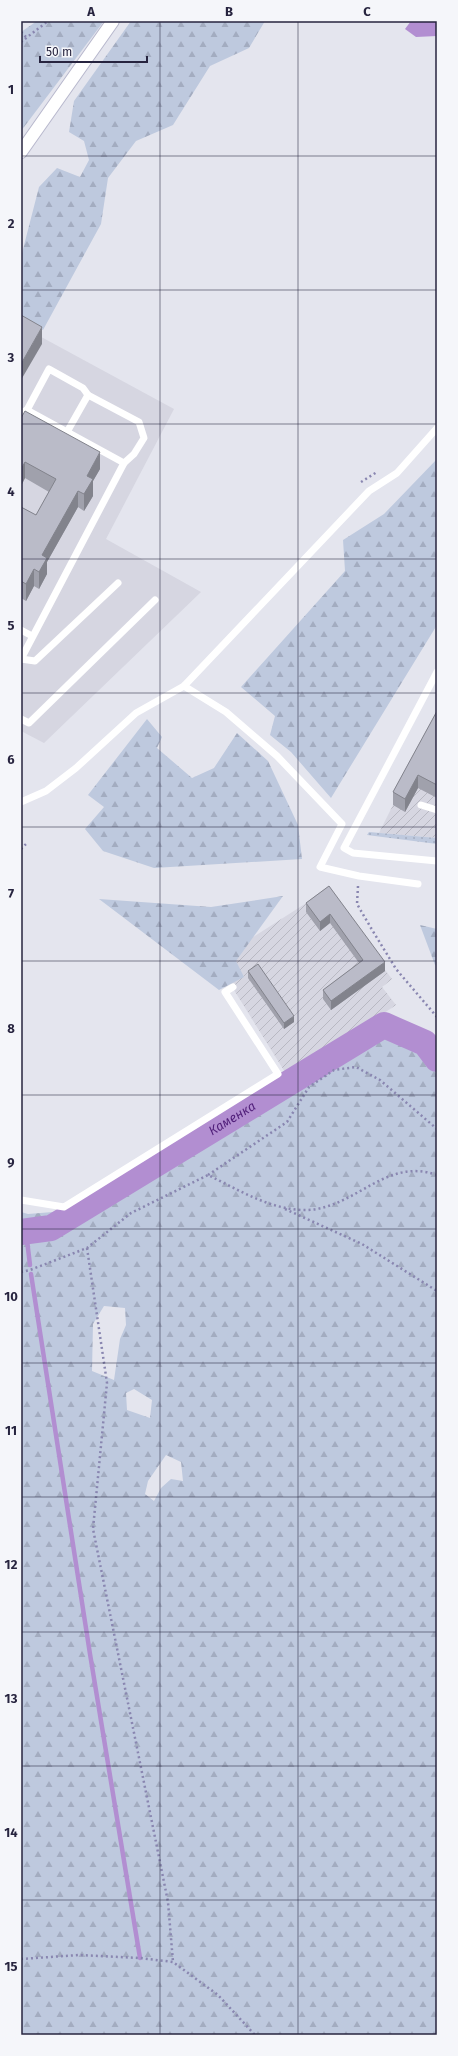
<svg xmlns="http://www.w3.org/2000/svg" width="458" height="2056" viewBox="0 0 458 2056" font-family="'Fira Sans',sans-serif">
<style>
.built{fill:#d6d6e1}
.industrial{fill:url(#industrial-furrows)}
.green{fill:url(#green-dots)}
.forest{fill:url(#forest-firs);fill-rule:evenodd}
.water{fill:#b28ed1}
.lines{fill:none;stroke-linecap:round;stroke-linejoin:round}
.stream{stroke:#b28ed1;stroke-width:4.5}
.river{stroke:#b28ed1;stroke-width:26}
.secondary-casing{stroke:#b8b8cd;stroke-width:14}
.path{stroke:#8986b0;stroke-width:2.5;stroke-dasharray:2 3;stroke-linecap:butt}
.lane{stroke:#fff;stroke-width:7}
.secondary{stroke:#fff;stroke-width:12}
.wall{fill:#a0a1ac}
.shaded-wall{fill:#82838c}
.building{fill:#babbc8;stroke:#82838c}
.grid{fill:none;stroke:#27243f;stroke-width:1;stroke-opacity:0.55}
.labels{text-anchor:middle;stroke-width:3;stroke-linejoin:round;paint-order:stroke}
.water-label{font-size:13px;font-style:italic;fill:#511f7a;stroke:#f5f6fa}
.neatline{fill:none;stroke:#27243f;stroke-width:1.5}
.grid-label{font-size:13px;text-anchor:middle;font-weight:bold;fill:#27243f}
</style>
<defs>
<pattern id="industrial-furrows" width="10" height="10" patternUnits="userSpaceOnUse"><rect width="10" height="10" fill="#d6d6e1"/><path d="M-1 1l2-2M0 10L10 0M9 11l2-2" fill="none" stroke="#b8b8c2"/></pattern>
<pattern id="green-dots" width="8" height="8" patternUnits="userSpaceOnUse"><rect width="8" height="8" fill="#bec9de"/><path d="M2 2h.1M6 6h.1" fill="none" stroke="#a3acc0" stroke-width="1.8" stroke-linecap="round"/></pattern>
<pattern id="forest-firs" width="22" height="20" patternUnits="userSpaceOnUse"><rect width="22" height="20" fill="#bec9de"/><path d="M5 1l3.5 6h-7zM16 11l3.5 6h-7z" fill="#a3acc0"/></pattern>
</defs>
<rect width="100%" height="100%" fill="#e4e5ee"/>
<path class="built" d="M21,326L174,409L106,539L201,592L44,743L21,731Z"/>
<g class="industrial">
<path d="M437,723V838L379,833L393,805Z"/>
<path d="M325,891L392,979L382,987L396,1005L288,1077L216,961Z"/>
</g>
<path class="green" d="M369,832L437,838V844L367,835Z"/>
<g class="forest">
<path d="M37,21H104L21,131V32Z"/>
<path d="M131,21H265L249,48L210,66L173,125L136,141L108,178L101,224L43,330L21,317V257L39,187L57,168L80,177L89,160L84,141L69,132L74,101Z"/>
<path d="M437,459V625L331,798L291,752L270,735L275,716L241,687L345,571L343,540L384,514Z"/>
<path d="M147,719L162,737L157,748L192,778L214,768L237,733L268,761L298,825L302,859L154,868L103,851L85,829L104,807L88,795Z"/>
<path d="M283,896L236,961L244,977L219,990L99,899L211,907Z"/>
<path d="M420,925L437,929V966L435,965Z"/>
<path d="M380,1025L418,1050L437,1074V2035H21V1212L28,1214L65,1211ZM104,1306L125,1308L126,1325L120,1339L114,1380L92,1371L93,1324ZM134,1389L152,1400L150,1418L127,1410L126,1393ZM166,1455L181,1462L183,1481L171,1479L161,1488L154,1501L145,1494L148,1481Z"/>
</g>
<path class="water" d="M411,21H437V36L416,37L405,29Z"/>
<g class="lines">
<g class="stream">
<path d="M26,1232L30,1265"/>
<path d="M31,1274L90,1654L140,1958"/>
</g>
<path class="river" id="s1" d="M21,1232L51,1228L384,1025L425,1043L437,1059"/>
<g class="secondary-casing">
<path id="secondary" d="M21,152L113,21"/>
</g>
<g class="path">
<path d="M21,32L27,38"/>
<path d="M21,42L48,21"/>
<path d="M361,482L377,472"/>
<path d="M21,849L27,843"/>
<path d="M358,886L357,904L371,928L396,969L437,1017"/>
<path d="M208,1175L287,1122L309,1087L334,1070L356,1067L380,1080L437,1129"/>
<path d="M285,1209L362,1244L437,1291"/>
<path d="M87,1248L107,1383L93,1529L168,1902L173,1962"/>
<path d="M21,1272L30,1270L87,1248L131,1213L208,1175C239,1190 272,1211 308,1210C357,1207 386,1157 437,1175"/>
<path d="M21,1959L79,1955L140,1958L173,1962L218,1995L255,2035"/>
</g>
<g class="lane">
<path d="M27,410L49,369L83,388L88,395"/>
<path d="M21,413L27,410L124,463L21,659"/>
<path d="M67,432L88,395L139,422L144,438L134,454L124,463"/>
<path d="M21,630L32,636"/>
<path d="M21,659L35,661L118,583"/>
<path d="M437,672L344,848L353,853L437,861"/>
<path d="M184,686L226,712L277,756L342,824L320,867L359,876L418,884"/>
<path d="M21,719L29,723L155,600"/>
<path d="M21,802L46,791L76,768L136,713L184,686L369,491L397,473L437,428"/>
<path d="M421,805L437,810"/>
<path d="M21,1200L64,1207L278,1074L225,992L233,987"/>
</g>
<use href="#secondary" class="secondary"/>
</g>
<g class="wall">
<path d="M21,418L100,469L93,481V496L84,511L78,507L47,562V574L39,589L34,586L26,601L21,598V507L36,515L49,492L25,478L21,486Z"/>
<path d="M437,711V798L418,788L405,812L393,805V792Z"/>
<path d="M329,886L385,971L331,1010L323,999V990L359,963L330,923L320,931L306,912V903Z"/>
<path d="M248,971L294,1022L284,1029L248,978Z"/>
</g>
<g class="shaded-wall">
<path d="M42,327V344L21,380V364Z"/>
<path d="M100,452V469L93,481V496L84,511V494L87,476Z"/>
<path d="M25,462V478L21,486V469Z"/>
<path d="M78,491V507L47,562V574L39,589V572L42,555Z"/>
<path d="M34,569V586L26,601V584Z"/>
<path d="M418,775V788L405,812V799Z"/>
<path d="M330,914V923L320,931V922Z"/>
<path d="M385,962V971L331,1010V1001Z"/>
<path d="M294,1016V1022L284,1029V1023Z"/>
</g>
<g class="building">
<path d="M21,315L42,327L21,364Z"/>
<path d="M25,411L100,452L87,476L93,479L84,494L78,491L42,555L47,558L39,572L34,569L26,584L21,581V507L36,515L56,479L25,462L21,469V418Z"/>
<path d="M437,711V785L418,775L405,799L393,792Z"/>
<path d="M329,886L385,962L331,1001L323,990L363,960L330,914L320,922L306,903Z"/>
<path d="M258,964L294,1016L284,1023L248,971Z"/>
</g>
<path class="grid" d="M160,21V2035M298,21V2035M21,156H437M21,290H437M21,424H437M21,559H437M21,693H437M21,827H437M21,961H437M21,1095H437M21,1229H437M21,1363H437M21,1497H437M21,1632H437M21,1766H437M21,1900H437"/>
<g class="labels">
<g class="water-label">
<text dy="5" stroke="none"><textPath href="#s1" startOffset="242">Каменка</textPath></text>
</g>
</g>
<rect width="458" height="2056" fill="none" stroke="#f5f6fa" stroke-width="44"/>
<path d="M40 56v6h107v-6" fill="none" stroke="#27243f" stroke-width="2"/>
<text x="46" y="56" font-size="12" fill="#27243f" stroke="#f5f6fa" stroke-width="3" paint-order="stroke">50 m</text>
<rect x="22" y="22" width="414" height="2012" class="neatline"/>
<g class="grid-label">
<text x="91" y="16">A</text>
<text x="229" y="16">B</text>
<text x="367" y="16">C</text>
<text x="11" y="94">1</text>
<text x="11" y="228">2</text>
<text x="11" y="362">3</text>
<text x="11" y="496">4</text>
<text x="11" y="630">5</text>
<text x="11" y="764">6</text>
<text x="11" y="898">7</text>
<text x="11" y="1033">8</text>
<text x="11" y="1167">9</text>
<text x="11" y="1301">10</text>
<text x="11" y="1435">11</text>
<text x="11" y="1569">12</text>
<text x="11" y="1703">13</text>
<text x="11" y="1837">14</text>
<text x="11" y="1971">15</text>
</g>
</svg>
